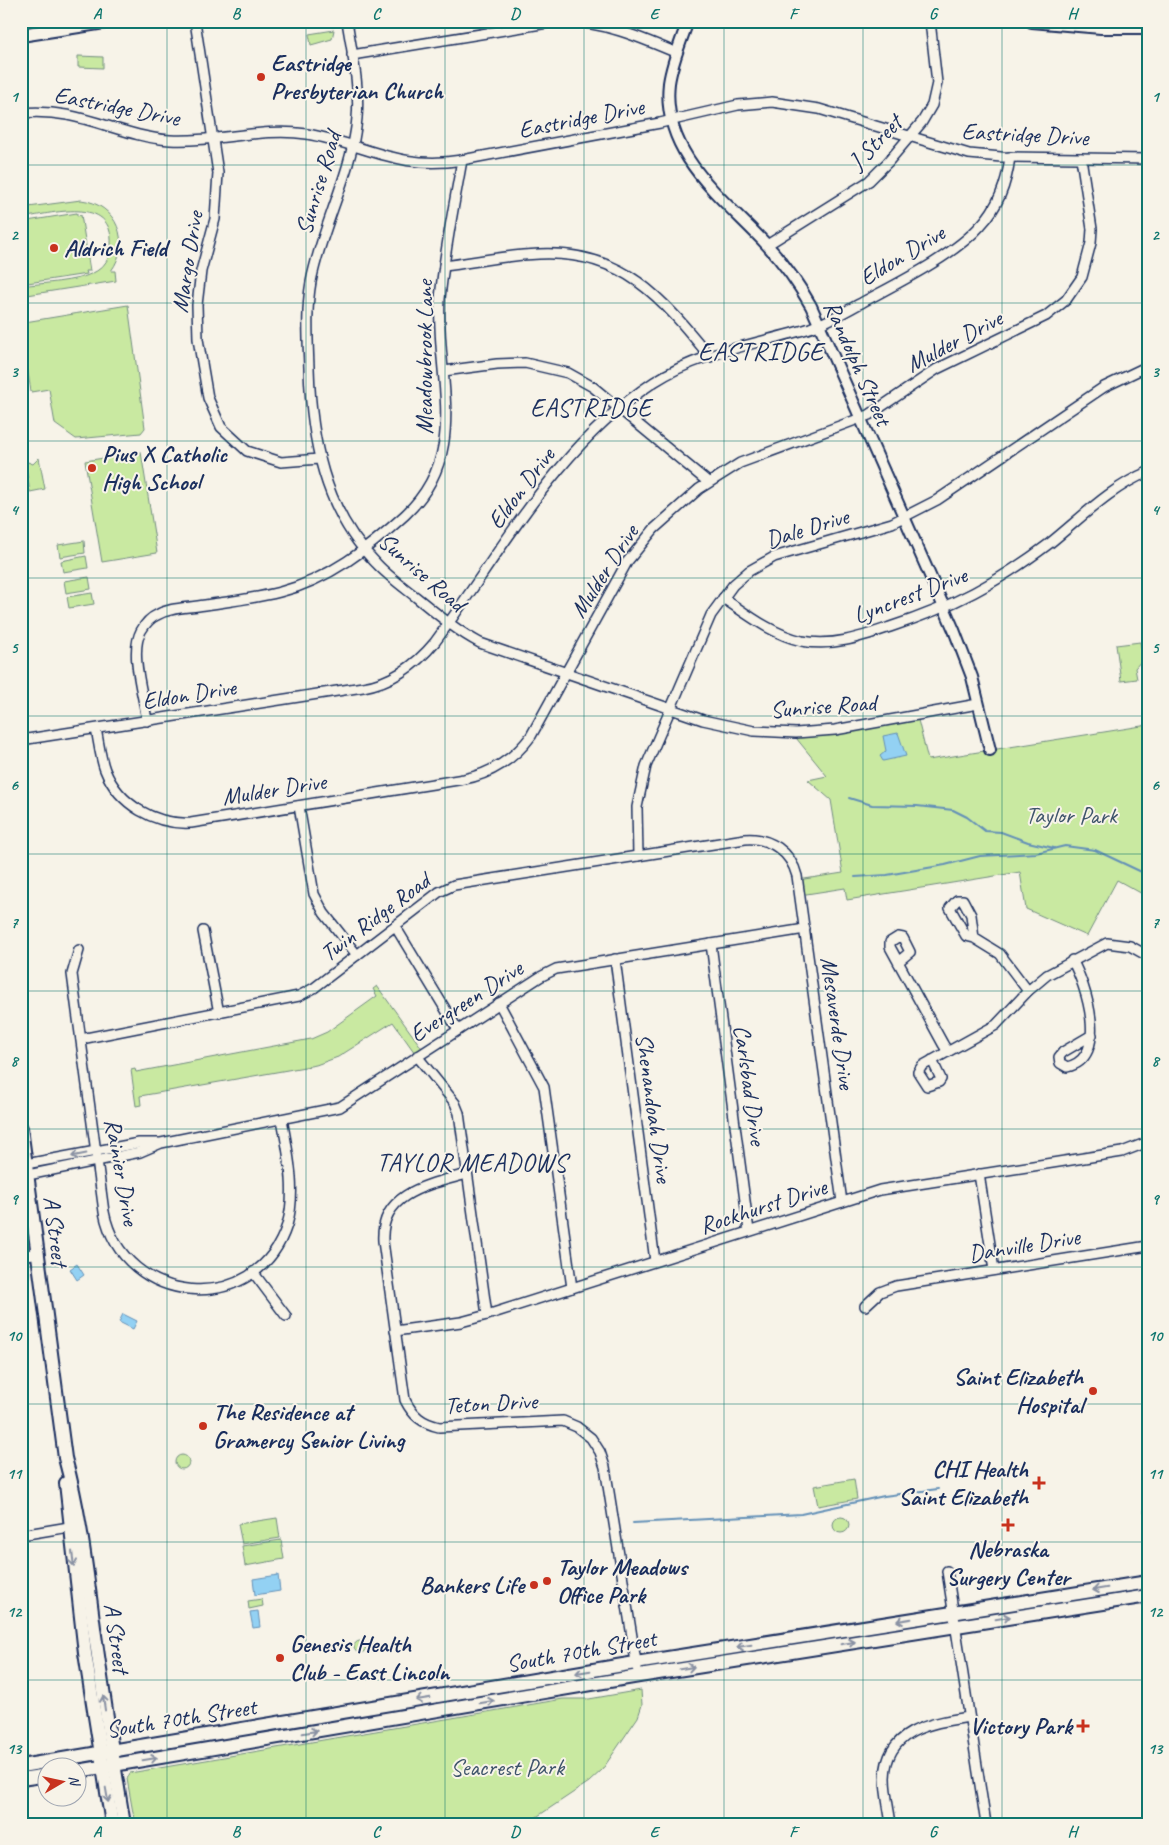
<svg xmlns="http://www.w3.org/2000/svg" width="1169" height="1845" viewBox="0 0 1169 1845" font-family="Caveat,sans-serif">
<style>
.green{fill:#c9e9a1;stroke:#728c80}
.water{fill:#93d1f3;stroke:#6390b7}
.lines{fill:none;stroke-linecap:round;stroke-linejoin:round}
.stream{stroke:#6390b7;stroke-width:2}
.minor-casing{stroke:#1b2f5e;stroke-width:12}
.tertiary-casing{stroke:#1b2f5e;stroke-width:14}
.secondary-casing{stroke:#1b2f5e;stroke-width:16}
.minor{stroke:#f7f3e8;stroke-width:9}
.tertiary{stroke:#f7f3e8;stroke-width:10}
.secondary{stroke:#f7f3e8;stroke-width:12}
.oneway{stroke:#8991a3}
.grid{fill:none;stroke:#0f766e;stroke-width:1;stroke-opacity:0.55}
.poi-dot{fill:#c8321e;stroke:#f7f3e8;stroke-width:2}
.labels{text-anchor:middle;stroke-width:4;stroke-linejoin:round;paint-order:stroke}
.poi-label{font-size:24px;font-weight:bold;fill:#1b2f5e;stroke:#f7f3e8;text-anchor:start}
.street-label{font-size:24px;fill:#1b2f5e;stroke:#f7f3e8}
.park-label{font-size:24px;fill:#3e546b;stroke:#f7f3e8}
.neighbourhood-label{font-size:25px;letter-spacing:1px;fill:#1b2f5e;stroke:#f7f3e8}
.quarter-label{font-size:26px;letter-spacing:1px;fill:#1b2f5e;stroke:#f7f3e8}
.neatline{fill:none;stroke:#0f766e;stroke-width:2}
.grid-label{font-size:16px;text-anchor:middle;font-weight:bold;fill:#0f766e}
</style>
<rect width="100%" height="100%" fill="#f7f3e8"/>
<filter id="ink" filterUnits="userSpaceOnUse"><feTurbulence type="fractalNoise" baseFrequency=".02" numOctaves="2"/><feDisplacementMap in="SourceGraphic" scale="10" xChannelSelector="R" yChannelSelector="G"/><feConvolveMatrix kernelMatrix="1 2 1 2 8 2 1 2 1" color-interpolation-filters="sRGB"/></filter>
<g filter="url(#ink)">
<g class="green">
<path d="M334,30L332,39L311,45L309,34Z"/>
<path d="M78,56L103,57V68L78,67Z"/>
<path d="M81,200C117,204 132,243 111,271H115L116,281L21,296V286C42,283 76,282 93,273C104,268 111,257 111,245C114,194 50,214 21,218V208Z"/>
<path d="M77,213V216L81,215L90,271H86L87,274L21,284V222Z"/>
<path d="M128,305L145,428L141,433L76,439L55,424L49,389L31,392L21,327L25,322Z"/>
<path d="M141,452L157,553L102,562L85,461Z"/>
<path d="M39,458L45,489L30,492L25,461L33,464Z"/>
<path d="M84,541L85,553L60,557L58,545Z"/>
<path d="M86,556L88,568L63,572L61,561Z"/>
<path d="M89,577L91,589L66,593L64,581Z"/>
<path d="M92,593L94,604L69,608L67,597Z"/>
<path d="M1140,642L1143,659L1135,668L1137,679L1121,681L1116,645Z"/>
<path d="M917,716L928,760L1148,725V897L1117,880L1087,936L1026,909L1020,872L847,900L845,888L800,895L798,880L843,873L831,800L808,780L827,776L792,733Z"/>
<path d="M377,986L424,1051L417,1056L393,1022L338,1057L316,1065L140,1096L141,1105L136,1106L131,1070L135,1069L136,1072L311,1039L327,1032L377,996L373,989Z"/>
<circle cx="182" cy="1462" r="7"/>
<path d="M854,1479L857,1499L818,1506L814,1486Z"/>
<circle cx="841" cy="1525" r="8"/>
<path d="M277,1518L280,1538L242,1544L238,1524Z"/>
<path d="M281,1540L284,1559L245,1566L242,1546Z"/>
<path d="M262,1599L263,1606L249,1609L248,1601Z"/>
<circle cx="360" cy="1647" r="6"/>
<path d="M641,1690L642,1705L638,1717L602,1770L589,1782L526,1824H135L127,1779L130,1773L563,1699H589Z"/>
</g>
<g class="water">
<path d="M898,733L906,756L883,761L880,756L886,751L883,736Z"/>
<path d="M77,1264L84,1275L77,1280L70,1269Z"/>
<path d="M123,1314L137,1321L133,1329L119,1322Z"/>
<path d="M1146,1483H1148V1516L1144,1513Z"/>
<path d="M278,1575L280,1591L255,1595L253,1579Z"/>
<path d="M258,1611L260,1627L253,1628L250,1612Z"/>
</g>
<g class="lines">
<g class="stream">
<path d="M849,798L872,805L917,806L953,810L967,817L985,831L1001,832L1028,842L1054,848"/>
<path d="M855,877L887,875L945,865L980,856L1036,853L1065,846L1095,850L1148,875"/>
<path d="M633,1523L801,1514L884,1496L938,1489"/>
</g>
<g class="minor-casing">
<g id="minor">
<path d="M195,21L218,173L215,219L201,271L197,305L198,339L208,398L221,427L247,451L281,462L319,459"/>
<path d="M347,21C352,53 360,86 357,118C353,171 321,228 311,282C306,310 308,339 309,368C311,438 324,511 376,563C388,576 402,586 416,597C437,614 457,631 480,643L703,720L754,731L796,733L835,730L978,704"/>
<path d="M563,21C605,22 639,37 677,53"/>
<path d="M352,55L560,21"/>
<path d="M21,113C79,107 117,136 170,140C216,143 261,127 307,134C365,144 399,171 462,160L660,123L738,105L772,102L819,109L969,154L1001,157L1148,159"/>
<path d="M767,245L869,181L888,162L922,122L932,105L937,83L930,21"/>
<path d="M444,266C476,262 507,255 539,254C623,250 662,298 710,357"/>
<path d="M444,371L497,364L525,363L568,373L593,387L708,482"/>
<path d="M723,598C748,615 772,634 802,641C833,647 861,637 890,627C954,606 996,584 1050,543C1080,519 1111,487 1148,472"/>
<path d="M147,721C144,696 129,653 141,631C145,624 150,618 157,615C169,608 184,608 198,606C225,602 253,599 280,592C328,580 369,548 405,515C472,452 435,377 440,299C444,253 454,206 462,160"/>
<path d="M96,729C99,743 100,757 105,770C119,805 155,825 191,823L464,779C491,774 515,758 531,736L627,562L654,529L699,489L740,463L869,415L937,369L1046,316L1066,300L1082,277L1091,243L1092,229L1081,158"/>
<path d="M21,740L363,687C393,682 416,665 435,642C502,551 557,446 654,382C700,352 758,344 810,328C828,322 846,311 863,302C898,283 955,255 981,225C998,207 1007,182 1010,157"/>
<path d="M299,806L314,894L324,913L357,955"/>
<path d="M638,856L637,807L646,766L711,615L733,585L749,571L774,557L892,523L937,500L1104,387L1148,366"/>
<path d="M395,926L458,1030"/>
<path d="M203,931L219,1013"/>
<path d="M974,938L971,915L963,900H957L950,908L966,936L974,938L1000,954L1028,991"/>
<path d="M711,944L749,1231"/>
<path d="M79,950L72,974L104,1212C123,1307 257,1319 287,1225C297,1191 288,1153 282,1119"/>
<path d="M615,959L655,1261"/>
<path d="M1072,960C1086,985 1110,1058 1067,1067L1060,1063L1059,1057L1063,1052L1092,1035"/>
<path d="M898,962L910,952L903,938L898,937L890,942V947L943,1044L948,1052"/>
<path d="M499,1003L544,1087L572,1288"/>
<path d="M81,1039L299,996L314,988L439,892L454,885L745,839C770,837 791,852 797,876L842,1202"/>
<path d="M417,1056L455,1103L459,1113L487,1315"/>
<path d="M932,1060L941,1079L939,1082L927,1086L918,1072L922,1066L996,1025L1028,991L1047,975L1107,943L1130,946L1148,956"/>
<path d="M26,1164L139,1143H158"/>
<path d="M467,1174C431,1184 380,1192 383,1241L405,1400C413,1416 422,1423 439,1427L563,1421L577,1427L591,1438L600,1452L605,1467L637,1668"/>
<path d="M979,1174L994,1270"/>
<path d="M28,1175L140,1152L161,1143L340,1107L540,977L556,969L805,929"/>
<path d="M21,1256L38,1253"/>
<path d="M253,1272L286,1316"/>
<path d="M865,1306L880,1292L896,1286L1148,1246"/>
<path d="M395,1331L461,1322L487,1315L880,1190L1122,1152L1148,1142"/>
<path d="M21,1535L69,1527"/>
<path d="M947,1571L986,1824"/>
<path d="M891,1824C889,1809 885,1793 885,1778C886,1729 932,1723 969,1717"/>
</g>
</g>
<g class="tertiary-casing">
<path id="tertiary" d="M688,21C681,41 672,62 669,83C661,154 723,198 766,244C784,263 798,283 811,306L954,630L972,677L990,750"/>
</g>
<g class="secondary-casing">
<g id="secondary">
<path d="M1032,21L1101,27H1148"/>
<path d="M21,35L111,21"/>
<path d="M21,1128L65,1458C81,1516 87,1576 95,1635C104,1698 113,1761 124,1824"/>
<path d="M66,1483L85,1653L112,1824"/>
<path d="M21,1766L623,1665L1148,1582"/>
<path d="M78,1771L639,1676L1148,1596"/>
<path d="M21,1779L48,1775"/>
</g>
</g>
<use href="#minor" class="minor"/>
<use href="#tertiary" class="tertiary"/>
<use href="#secondary" class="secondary"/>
</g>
<defs><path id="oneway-shaft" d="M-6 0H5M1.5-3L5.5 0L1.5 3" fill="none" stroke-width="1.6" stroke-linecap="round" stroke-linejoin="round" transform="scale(1.25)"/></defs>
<g class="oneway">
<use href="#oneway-shaft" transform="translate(79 1155) rotate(169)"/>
<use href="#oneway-shaft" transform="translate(73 1559) rotate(83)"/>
<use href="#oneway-shaft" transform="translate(1100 1589) rotate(171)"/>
<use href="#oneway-shaft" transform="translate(1003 1618) rotate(-9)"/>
<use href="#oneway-shaft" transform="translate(904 1620) rotate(171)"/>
<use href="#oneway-shaft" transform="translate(848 1643) rotate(-9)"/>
<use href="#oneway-shaft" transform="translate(744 1646) rotate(171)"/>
<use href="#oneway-shaft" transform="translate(687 1668) rotate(-9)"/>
<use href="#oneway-shaft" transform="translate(583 1672) rotate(170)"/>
<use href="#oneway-shaft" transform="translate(423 1699) rotate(170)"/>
<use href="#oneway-shaft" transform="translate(487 1702) rotate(-10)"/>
<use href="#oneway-shaft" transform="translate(104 1703) rotate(-98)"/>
<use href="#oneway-shaft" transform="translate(310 1732) rotate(-10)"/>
<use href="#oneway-shaft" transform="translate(150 1759) rotate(-9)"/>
<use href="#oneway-shaft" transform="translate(107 1795) rotate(80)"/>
</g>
</g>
<path class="grid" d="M167,21V1824M306,21V1824M445,21V1824M584,21V1824M724,21V1824M863,21V1824M1002,21V1824M21,165H1148M21,303H1148M21,441H1148M21,578H1148M21,716H1148M21,854H1148M21,991H1148M21,1129H1148M21,1267H1148M21,1404H1148M21,1542H1148M21,1680H1148"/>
<g class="poi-dot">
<circle cx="261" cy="77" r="5"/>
<circle cx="54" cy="248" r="5"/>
<circle cx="92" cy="468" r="5"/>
<circle cx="1093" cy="1391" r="5"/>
<circle cx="203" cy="1426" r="5"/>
<path d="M1036.5 1475.5h5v5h5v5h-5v5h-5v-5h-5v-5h5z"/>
<path d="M1005.5 1517.5h5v5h5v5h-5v5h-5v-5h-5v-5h5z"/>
<circle cx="547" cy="1581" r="5"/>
<circle cx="534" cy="1585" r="5"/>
<circle cx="280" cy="1658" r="5"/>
<path d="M1080.5 1718.5h5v5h5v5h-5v5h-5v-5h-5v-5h5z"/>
</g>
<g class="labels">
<g class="poi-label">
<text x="271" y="71">Eastridge<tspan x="271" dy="28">Presbyterian Church</tspan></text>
<text x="64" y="256">Aldrich Field</text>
<text x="102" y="462">Pius X Catholic<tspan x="102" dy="28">High School</tspan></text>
<text x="1083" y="1385" text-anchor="end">Saint Elizabeth<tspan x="1083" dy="28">Hospital</tspan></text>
<text x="213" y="1420">The Residence at<tspan x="213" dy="28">Gramercy Senior Living</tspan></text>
<text x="1028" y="1477" text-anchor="end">CHI Health<tspan x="1028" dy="28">Saint Elizabeth</tspan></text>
<text x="1008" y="1557" text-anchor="middle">Nebraska<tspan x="1008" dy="28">Surgery Center</tspan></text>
<text x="557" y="1575">Taylor Meadows<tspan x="557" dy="28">Office Park</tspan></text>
<text x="524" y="1593" text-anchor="end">Bankers Life</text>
<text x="290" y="1652">Genesis Health<tspan x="290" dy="28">Club - East Lincoln</tspan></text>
<text x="1072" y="1734" text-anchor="end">Victory Park</text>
</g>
<g class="street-label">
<text transform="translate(117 106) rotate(11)" y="8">Eastridge Drive</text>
<text transform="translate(581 118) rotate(-11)" y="8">Eastridge Drive</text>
<text transform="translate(1025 134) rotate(3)" y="8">Eastridge Drive</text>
<text transform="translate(875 142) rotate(-46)" y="8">J Street</text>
<text transform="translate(318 183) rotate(-73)" y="8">Sunrise Road</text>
<text transform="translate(902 255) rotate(-31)" y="8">Eldon Drive</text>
<text transform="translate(187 262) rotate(-81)" y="8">Margo Drive</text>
<text transform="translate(954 341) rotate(-28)" y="8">Mulder Drive</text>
<text transform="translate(424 357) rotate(-90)" y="8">Meadowbrook Lane</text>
<text transform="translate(858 363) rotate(66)" y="8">Randolph Street</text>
<text transform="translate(521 488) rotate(-53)" y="8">Eldon Drive</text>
<text transform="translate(807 528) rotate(-17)" y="8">Dale Drive</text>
<text transform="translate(604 571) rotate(-57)" y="8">Mulder Drive</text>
<text transform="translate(422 572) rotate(41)" y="8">Sunrise Road</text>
<text transform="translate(910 595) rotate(-21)" y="8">Lyncrest Drive</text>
<text transform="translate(189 694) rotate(-9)" y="8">Eldon Drive</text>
<text transform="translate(823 706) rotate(-4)" y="8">Sunrise Road</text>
<text transform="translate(274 789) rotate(-9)" y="8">Mulder Drive</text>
<text transform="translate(375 917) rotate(-37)" y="8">Twin Ridge Road</text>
<text transform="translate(466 1001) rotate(-33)" y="8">Evergreen Drive</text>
<text transform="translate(838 1023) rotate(82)" y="8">Mesaverde Drive</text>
<text transform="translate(750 1085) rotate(82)" y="8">Carlsbad Drive</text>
<text transform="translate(654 1108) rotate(82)" y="8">Shenandoah Drive</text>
<text transform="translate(122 1172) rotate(80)" y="8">Rainier Drive</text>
<text transform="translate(763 1206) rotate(-18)" y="8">Rockhurst Drive</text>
<text transform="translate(56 1231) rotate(83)" y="8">A Street</text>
<text transform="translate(1024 1245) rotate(-9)" y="8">Danville Drive</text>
<text transform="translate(491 1403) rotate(-3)" y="8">Teton Drive</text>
<text transform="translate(117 1638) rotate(82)" y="8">A Street</text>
<text transform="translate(581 1651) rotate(-10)" y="8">South 70th Street</text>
<text transform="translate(181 1718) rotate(-9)" y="8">South 70th Street</text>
</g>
<g class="park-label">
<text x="1071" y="823">Taylor Park</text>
<text x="507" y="1775">Seacrest Park</text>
</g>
<g class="neighbourhood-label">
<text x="591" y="416">EASTRIDGE</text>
<text x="472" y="1171">TAYLOR MEADOWS</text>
</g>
<g class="quarter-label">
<text x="761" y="360">EASTRIDGE</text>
</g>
</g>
<rect width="1169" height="1845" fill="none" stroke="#f7f3e8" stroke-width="55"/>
<g transform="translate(62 1782) rotate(81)"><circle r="24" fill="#f7f3e8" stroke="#9fa5b1"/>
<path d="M0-4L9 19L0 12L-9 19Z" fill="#c8321e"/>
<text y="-8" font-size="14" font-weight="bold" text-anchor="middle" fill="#1b2f5e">N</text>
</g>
<rect x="28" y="28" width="1114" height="1790" class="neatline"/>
<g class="grid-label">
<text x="97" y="19">A</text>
<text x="236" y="19">B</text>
<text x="376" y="19">C</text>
<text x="515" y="19">D</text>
<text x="654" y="19">E</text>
<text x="793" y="19">F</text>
<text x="933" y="19">G</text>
<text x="1072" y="19">H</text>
<text x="14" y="102">1</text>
<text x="1155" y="102">1</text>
<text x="14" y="240">2</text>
<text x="1155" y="240">2</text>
<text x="14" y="377">3</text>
<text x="1155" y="377">3</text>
<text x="14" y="515">4</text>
<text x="1155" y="515">4</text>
<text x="14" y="653">5</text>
<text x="1155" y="653">5</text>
<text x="14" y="790">6</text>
<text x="1155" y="790">6</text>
<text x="14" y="928">7</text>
<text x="1155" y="928">7</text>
<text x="14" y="1066">8</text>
<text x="1155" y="1066">8</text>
<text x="14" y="1204">9</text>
<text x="1155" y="1204">9</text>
<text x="14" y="1341">10</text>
<text x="1155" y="1341">10</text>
<text x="14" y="1479">11</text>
<text x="1155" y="1479">11</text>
<text x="14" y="1617">12</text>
<text x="1155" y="1617">12</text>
<text x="14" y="1754">13</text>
<text x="1155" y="1754">13</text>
<text x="97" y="1837">A</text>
<text x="236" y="1837">B</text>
<text x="376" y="1837">C</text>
<text x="515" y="1837">D</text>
<text x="654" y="1837">E</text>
<text x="793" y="1837">F</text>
<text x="933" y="1837">G</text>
<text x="1072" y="1837">H</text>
</g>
</svg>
